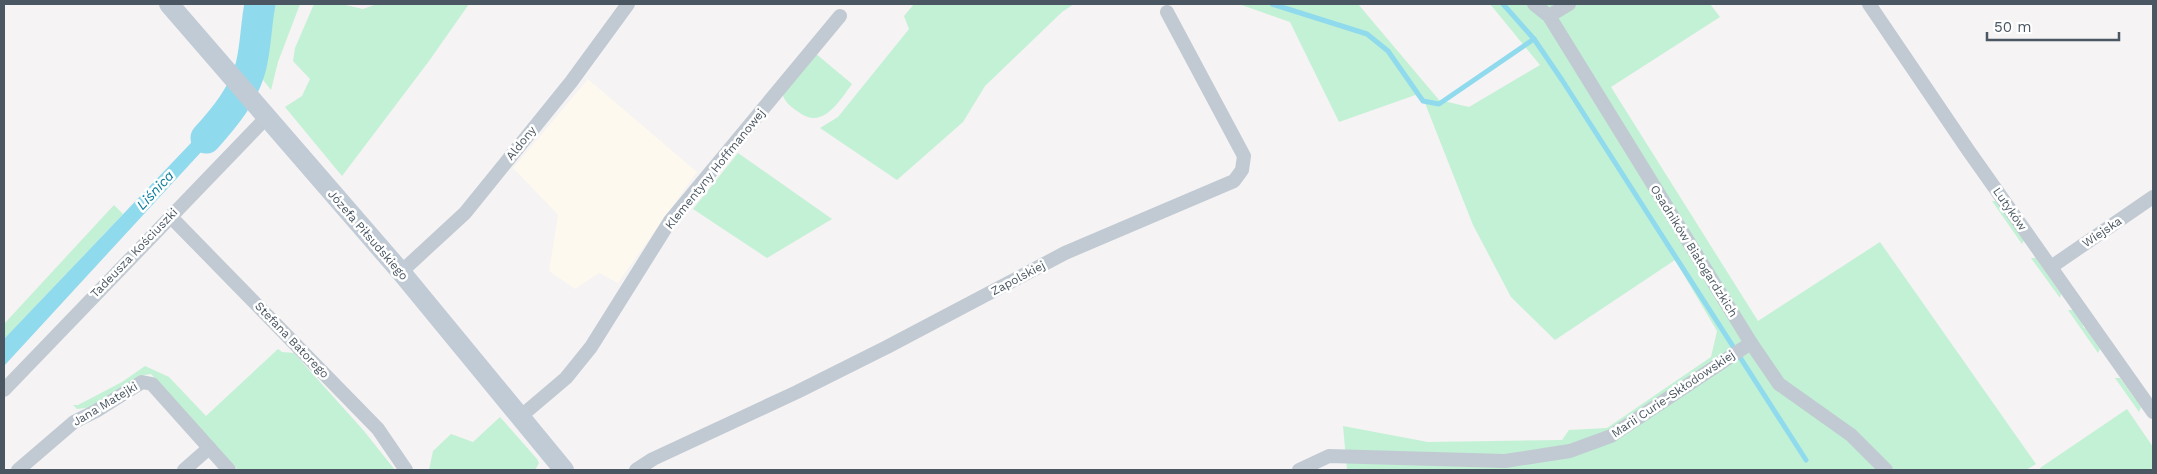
<svg xmlns="http://www.w3.org/2000/svg" width="2157" height="474" viewBox="0 0 2157 474" font-family="'Work Sans',sans-serif">
<style>
.commercial{fill:#fdf9ef}
.green{fill:#c3f1d5}
.water{fill:#90daee}
.lines{fill:none;stroke-linecap:round;stroke-linejoin:round}
.stream{stroke:#90daee;stroke-width:5}
.river{stroke:#90daee;stroke-width:31}
.street{stroke:#c1cad2;stroke-width:14}
.secondary{stroke:#c1cbd6;stroke-width:20}
.labels{text-anchor:middle;stroke-width:5;stroke-linejoin:round;paint-order:stroke}
.street-label{font-size:12px;fill:#4a5661;stroke:#fff}
.water-label{font-size:14px;font-style:italic;fill:#0c7c9b;stroke:#fff}
</style>
<rect width="100%" height="100%" fill="#f5f3f3"/>
<path class="commercial" d="M588,79L697,172L618,283L599,273L575,289L549,271L558,215L513,168Z"/>
<g class="green">
<path d="M267,4H300L278,62L271,90L260,76L262,39Z"/>
<path d="M314,4H341L363,9L377,4H469L429,61L342,176L285,107L302,96L310,79L293,61L295,48Z"/>
<path d="M914,4H1074L1062,12L985,86L963,122L897,180L820,128L838,117L909,29L904,16Z"/>
<path d="M1239,4H1358L1439,100L1469,107L1540,65L1490,4H1710L1720,17L1611,87L1758,321L1880,242L2036,464L2026,470H1347L1343,426L1428,442L1562,440L1569,430L1607,428L1711,357L1717,331L1675,260L1555,340L1511,297L1473,225L1421,93L1339,122L1290,22Z"/>
<path d="M815,53L852,84C840,100 823,130 800,113C793,108 787,105 783,96L785,91Z"/>
<path d="M738,153L832,219L767,258L693,209Z"/>
<path d="M1992,201H1997L2024,240L2022,244Z"/>
<path d="M114,205L123,214L4,339V324Z"/>
<path d="M2031,258H2036L2061,294L2060,298Z"/>
<path d="M2068,310H2073L2083,325V327L2086,329L2100,349L2098,353Z"/>
<path d="M278,349L282,352L294,353L364,431L395,470H238L151,374L139,376L94,407L77,409L73,405H78L122,382L145,366L169,377L206,416Z"/>
<path d="M2115,378H2120L2141,407L2139,412Z"/>
<path d="M2127,409L2153,447V470H2041L2040,468Z"/>
<path d="M500,417L537,459L539,463L535,470H429L433,451L451,434L473,442Z"/>
</g>
<g class="water">
<path d="M252,4H267L262,39L260,76L246,62Z"/>
<path d="M226,98L237,113L4,366V339L190,144L220,111Z"/>
</g>
<g class="lines">
<g class="stream">
<path d="M1272,4L1367,34L1388,51L1423,101L1439,104L1534,39"/>
<path d="M1503,4L1534,39L1562,80L1806,460"/>
</g>
<path class="river" d="M206,138C225,117 244,94 251,66C256,46 256,24 260,4"/>
<g class="street">
<path d="M1534,4L1549,16L1751,343L1779,384L1851,435L1886,470"/>
<path d="M1869,4L1968,150L2153,412"/>
<path d="M1549,16L1569,4"/>
<path d="M170,216L378,429L406,470"/>
<path d="M2051,267L2153,197"/>
<path d="M401,272L465,213L571,82L628,4"/>
<path d="M4,390L266,118"/>
<path d="M520,417L566,378L591,347L670,221L840,16"/>
<path d="M18,470L74,422L96,411L142,382L152,384L229,470"/>
<path d="M184,470L209,448"/>
<path d="M636,470L653,459L797,392L887,347L1065,253L1234,181L1242,170L1244,156L1167,12"/>
<path d="M1299,470L1329,456L1505,461L1570,451L1611,436L1751,343"/>
</g>
<path class="secondary" d="M169,4L401,272L564,470"/>
</g>
<g class="labels">
<g class="street-label">
<text transform="translate(521 143) rotate(-51)" y="4">Aldony</text>
<text transform="translate(715 169) rotate(-51)" y="4">Klementyny Hoffmanowej</text>
<text transform="translate(2010 209) rotate(55)" y="4">Lutyków</text>
<text transform="translate(2102 232) rotate(-34)" y="4">Wiejska</text>
<text transform="translate(368 235) rotate(49)" y="4">Józefa Piłsudskiego</text>
<text transform="translate(1694 251) rotate(58)" y="4">Osadników Białogardzkich</text>
<text transform="translate(134 253) rotate(-46)" y="4">Tadeusza Kościuszki</text>
<text transform="translate(1018 278) rotate(-28)" y="4">Zapolskiej</text>
<text transform="translate(292 340) rotate(46)" y="4">Stefana Batorego</text>
<text transform="translate(1673 394) rotate(-34)" y="4">Marii Curie-Skłodowskiej</text>
<text transform="translate(105 404) rotate(-31)" y="4">Jana Matejki</text>
</g>
<g class="water-label">
<text transform="translate(155 190) rotate(-47)" y="5">Liśnica</text>
</g>
</g>
<rect width="2157" height="474" fill="none" stroke="#4a5661" stroke-width="10"/>
<path d="M1987 32v8h132v-8" fill="none" stroke="#4a5661" stroke-width="2.5"/>
<text x="1994" y="32" font-size="15" fill="#4a5661" stroke="#ffffff" stroke-width="4" paint-order="stroke">50 m</text>
</svg>
